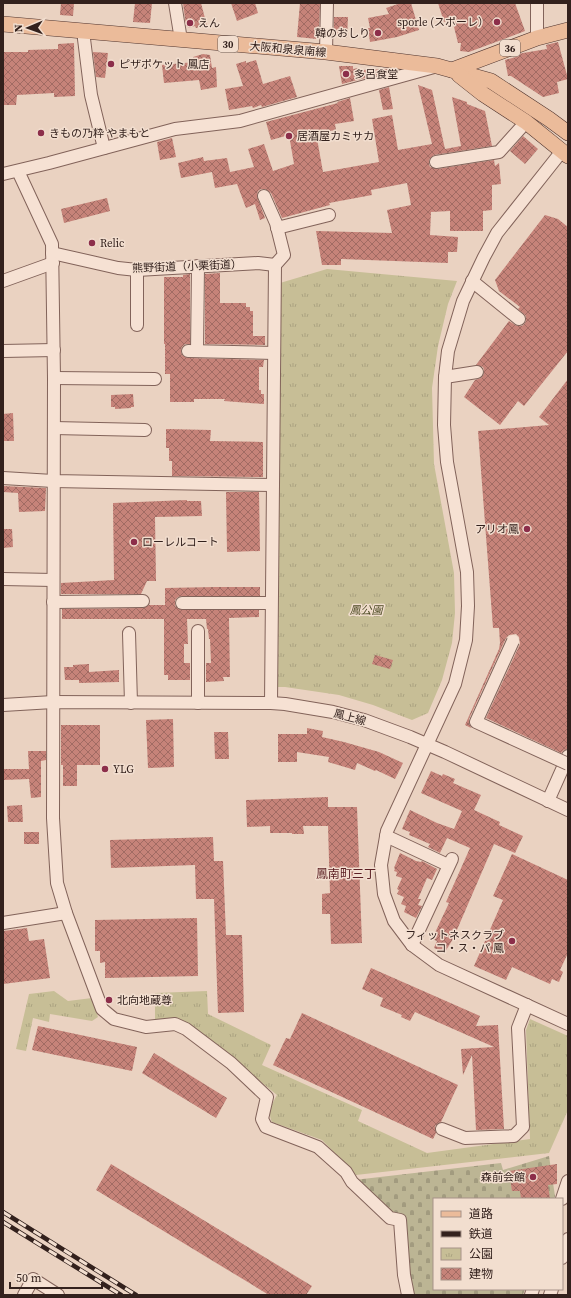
<svg xmlns="http://www.w3.org/2000/svg" width="571" height="1298" viewBox="0 0 571 1298" font-family="'Source Serif 4','Noto Sans JP',serif">
<style>
.cemetery{fill:url(#cemetery-stones)}
.park{fill:url(#park-tufts)}
.building{fill:url(#building-cross-hatch)}
.lines{fill:none;stroke-linecap:round;stroke-linejoin:round}
.minor-casing{stroke:#82635a;stroke-width:14}
.major-casing{stroke:#50342e;stroke-width:16}
.minor{stroke:#f6e1d3;stroke-width:12}
.major{stroke:#ebbb9a;stroke-width:15}
.rail-casing{stroke:#33211d;stroke-width:4.5}
.rail{stroke:#f2decf;stroke-width:3;stroke-dasharray:9;stroke-linecap:butt}
.minor-bridge-casing{stroke:#82635a;stroke-width:14;stroke-linecap:butt}
.minor-bridge{stroke:#f6e1d3;stroke-width:12}
.poi-dot{fill:#8c2e4a;stroke:#f2decf;stroke-width:1.5}
.labels{text-anchor:middle;stroke-width:3;stroke-linejoin:round;paint-order:stroke}
.shield{fill:#f2decf;stroke:#6c5a52;stroke-width:1}
.shield-label{font-size:10px;font-weight:bold;fill:#33211d}
.poi-label{font-size:11px;fill:#33211d;stroke:#f2decf;text-anchor:start}
.street-label{font-size:11px;fill:#33211d;stroke:#f2decf}
.park-label{font-size:11px;font-style:italic;fill:#4e4c25;stroke:#f2decf}
.neighbourhood-label{font-size:12px;fill:#5c2024;stroke:#f2decf}
</style>
<defs>
<pattern id="cemetery-stones" width="16" height="16" patternUnits="userSpaceOnUse"><rect width="16" height="16" fill="#bcb594"/><path d="M2 7V4a2 2 0 0 1 4 0v3zM10 15v-3a2 2 0 0 1 4 0v3z" fill="#a29b7f"/></pattern>
<pattern id="park-tufts" width="24" height="20" patternUnits="userSpaceOnUse"><rect width="24" height="20" fill="#c7be96"/><path d="M3 7l-1-3M5 7V3M7 7l1-3M15 17l-1-3M17 17v-4M19 17l1-3" fill="none" stroke="#aba381"/></pattern>
<pattern id="building-cross-hatch" width="8" height="8" patternUnits="userSpaceOnUse"><rect width="8" height="8" fill="#c68379"/><path d="M0 0l8 8M0 8l8-8" fill="none" stroke="#a16b63"/></pattern>
</defs>
<rect width="100%" height="100%" fill="#ead2c1"/>
<path class="cemetery" d="M549,1156L555,1196L554,1199H434V1289H525L523,1295H411L402,1216L390,1213L354,1180L501,1163L503,1170Z"/>
<g class="park">
<path d="M327,269L457,281L448,304L438,346L432,388L434,464L454,573L455,613L452,643L442,680L428,713L412,720L373,705L339,695L285,687H278L280,283Z"/>
<path d="M54,991L68,1001L92,998L98,1017L92,1021L50,1014L49,1022L33,1018L26,1051L16,1049L29,994Z"/>
<path d="M207,991L208,1014L271,1045L262,1065L362,1110L358,1121L427,1153L530,1139L526,1030L530,1019L568,1036V1110L549,1153L356,1175L322,1140L272,1122C267,1112 272,1104 277,1095L190,1024L173,1018L155,1020V993Z"/>
</g>
<g class="building">
<path d="M61,3H74L73,16L60,15Z"/>
<path d="M135,3H152L150,23L133,22Z"/>
<path d="M183,3H201L207,26L196,28L195,26L189,28L188,26H186Z"/>
<path d="M231,3H255L258,13L237,21Z"/>
<path d="M300,3H320L319,32H318L317,39L297,37Z"/>
<path d="M401,3H411L419,30L397,37L370,42L368,28H370L368,18L389,14L386,8Z"/>
<path d="M438,3H515L525,31L469,52L460,51L461,43H458L452,19L444,22Z"/>
<path d="M334,17H348L347,38L334,32Z"/>
<path d="M558,42L568,79L557,82L559,93L543,97L511,76H508L505,60L519,56V54L523,53L547,49L546,45Z"/>
<path d="M74,43L75,96L54,97V93L17,95L16,105H3V52H28V50L58,49V44Z"/>
<path d="M93,52L108,53L105,78L96,77Z"/>
<path d="M203,54L210,55L212,68L216,67L217,87L201,90L199,80L164,83L162,65L195,62L193,57Z"/>
<path d="M256,60L263,84L290,76L297,97L262,107L261,105L253,108L252,106L229,110L225,89L243,86L236,64L246,61V63Z"/>
<path d="M339,66H353V69L359,68L360,70L388,69H392V71L342,84Z"/>
<path d="M418,85L432,90L445,149L461,146L452,97L467,102V104L485,111L492,146L434,155L429,160V164L430,167L437,169L494,160L495,166L499,163L501,184L492,185V210L483,211V231H450V211L431,212L430,235L458,237L457,252H448V263L341,259V265H322L316,231L392,233L387,210L411,205L407,183L371,190L372,195L329,203L330,205L282,218L271,193L265,189H261L258,191L257,196L265,218L260,220L255,204L246,208L237,184L215,188L212,172L181,178L178,163L203,157L204,161L227,158L230,172L254,167L248,149L264,144L273,171L294,164L289,135L271,140L266,122L338,103L337,102L350,98L354,121L335,124L336,130L316,133L323,172L379,162L372,119L392,115L398,150L432,144Z"/>
<path d="M389,87L393,109L383,110L379,90Z"/>
<path d="M523,136L538,149L525,164L510,151Z"/>
<path d="M172,138L176,157L160,160L157,142Z"/>
<path d="M107,198L110,211L64,223L61,209Z"/>
<path d="M545,215L558,219L568,227V351L524,406L518,401L500,425L464,397L475,380L481,378L484,374V370L483,367L476,365L509,321L517,326H522L525,323L526,320V316L518,309L520,307L499,291L495,280Z"/>
<path d="M220,273V303H246V307H250V311H253V336H265V345L205,344V274Z"/>
<path d="M190,274V344H185L182,347L181,351L182,355L188,358L264,360L263,367H259V390H261V394H264V404L224,401L225,399H194V402H170V374H165V344H164V277H183V275Z"/>
<path d="M568,379V749L564,750L561,753L486,718L520,644L519,637L516,634L509,635L506,638L469,719V723L471,728L465,725L499,649L500,643L499,628H493L478,431L549,425L539,417Z"/>
<path d="M133,394L134,407H131V408L115,409V407H111V395Z"/>
<path d="M13,413L14,441H3V414Z"/>
<path d="M166,429L211,430L210,441L263,442V477L172,476V461H169V448H166Z"/>
<path d="M3,486L46,488L45,511L19,512L18,493L3,492Z"/>
<path d="M226,492H259L260,551L227,552Z"/>
<path d="M187,500V501H201L202,516L155,517L156,581H147L141,594H61V583L114,580L113,503Z"/>
<path d="M3,529H12L13,547L3,548Z"/>
<path d="M215,587H260V596H182L178,597L175,600V606L182,610H259V617L229,618L230,677H223L224,681L206,682V663H211L210,639H209L208,629H207L206,619H187L188,644H184V663H190V680H168V675H164V619H62V609L143,608L149,605H165V588Z"/>
<path d="M375,655L393,660L390,669L372,664Z"/>
<path d="M89,664V672L119,670V682L79,683V680H65L64,667H73V665Z"/>
<path d="M173,719L174,767L148,768L146,720Z"/>
<path d="M61,725H100V765H77V786H63V765H61Z"/>
<path d="M307,728L323,731L322,737L344,742L379,752L403,763L395,779L376,770L375,771L357,763L355,770L328,762L329,757L297,752V762H278V734H307Z"/>
<path d="M214,732H228L229,759H215Z"/>
<path d="M28,751H46V760L41,761V797L31,798L29,779L3,780V769H29Z"/>
<path d="M431,771L442,776L443,774L455,779L453,783L481,795L474,810L500,822L499,825L523,836L515,853L494,844L453,939L445,952L434,948L437,941L432,939L449,903L446,902L470,848L447,838L440,853L428,847L430,844L409,835L410,832L402,829L410,810L437,823L454,829L462,811L421,793Z"/>
<path d="M328,797V807H357L362,943L331,944L330,914H322V894L330,893L328,826H303L304,834H292V833H270V826L247,827L246,800Z"/>
<path d="M22,805L23,822H8L7,806Z"/>
<rect x="24" y="832" width="15" height="12"/>
<path d="M213,837L214,861H223L226,935H242L244,1012L218,1013L214,899H196L195,865L111,868L110,840Z"/>
<path d="M400,853L416,861L421,862L422,861L437,869L432,880L427,878L418,899H421L418,905L422,906L416,918L404,912L406,906L401,904L404,897L397,894L399,890L397,889L402,878L396,876L397,872L394,871L395,869L394,868Z"/>
<path d="M512,854L568,880V953L560,970L563,972L559,982L552,979L550,984L512,967L506,980L474,966L503,900L493,896Z"/>
<path d="M197,918L198,976L105,978V962L100,963V951H95V920Z"/>
<path d="M27,928L29,941L44,939L50,978L3,984V931Z"/>
<path d="M371,968L480,1016L476,1026L498,1025L504,1129L476,1130L472,1055L463,1075L461,1049L494,1047L415,1012L410,1021L401,1017L402,1015L380,1006L383,998L362,989Z"/>
<path d="M302,1013L458,1085L441,1122L435,1126L436,1133L433,1139L273,1065L286,1038L290,1039Z"/>
<path d="M38,1026L137,1047L132,1071L32,1050Z"/>
<path d="M154,1053L227,1098L216,1118L142,1073Z"/>
<path d="M111,1164L312,1286L306,1295H269L96,1190Z"/>
<path d="M557,1164V1184L548,1185L550,1199H521L520,1191H512L509,1171Z"/>
</g>
<g class="lines">
<g class="minor-casing">
<g id="minor">
<path d="M175,3L181,40"/>
<path d="M537,3V38"/>
<path d="M83,31L91,95L104,148"/>
<path d="M326,52L327,3"/>
<path d="M562,151L497,233L484,257L463,301L448,351L445,377L444,425L447,462L467,572L468,606L466,640L455,684L387,831L381,865L384,894L394,921L412,945L439,965L568,1024"/>
<path d="M436,162L499,152L526,122"/>
<path d="M18,171L52,244L54,378L53,818L57,883L66,913L102,1009L114,1019L146,1027L175,1024L186,1029L231,1063L267,1097L262,1119L266,1127L318,1147L346,1172L352,1182L390,1218L400,1220L404,1275L408,1295"/>
<path d="M3,174L49,163L175,129L240,121L434,67"/>
<path d="M264,196L276,223L284,255L275,265L271,703"/>
<path d="M277,228L329,215"/>
<path d="M52,253L118,268L137,270L258,263L275,265"/>
<path d="M3,281L53,263"/>
<path d="M472,281L519,319"/>
<path d="M137,325V270"/>
<path d="M3,351L54,350"/>
<path d="M188,351L274,353"/>
<path d="M197,351L198,266"/>
<path d="M445,377L477,372"/>
<path d="M54,378L155,379"/>
<path d="M54,428L145,430"/>
<path d="M3,478L53,481L273,485"/>
<path d="M3,579L53,580"/>
<path d="M53,602L143,601"/>
<path d="M182,603H271"/>
<path d="M198,631V703"/>
<path d="M129,633L131,703"/>
<path d="M3,705L53,702L271,703L285,704L333,712L364,720L410,737L445,752L568,810"/>
<path d="M548,801L568,756"/>
<path d="M386,836L448,865"/>
<path d="M3,923L66,913"/>
<path d="M412,945L452,859"/>
<path d="M442,1129L465,1138L514,1136L523,1127L518,1028L527,1005"/>
<path d="M562,1199L568,1181"/>
<path d="M562,1258L568,1239"/>
<path d="M24,1295L33,1279L58,1295"/>
<path d="M531,1295L533,1289"/>
<path d="M550,1295L552,1289"/>
</g>
</g>
<g class="major-casing">
<g id="major">
<path d="M3,24L326,52L437,66L491,81L549,119L568,133"/>
<path d="M452,70L537,38L568,30"/>
<path d="M459,75L483,94L526,122L568,156"/>
</g>
</g>
<use href="#minor" class="minor"/>
<use href="#major" class="major"/>
<g class="rail-casing">
<g id="rail">
<path d="M3,1212L136,1295"/>
<path d="M3,1222L121,1295"/>
</g>
</g>
<use href="#rail" class="rail"/>
<g class="minor-bridge-casing">
<path id="minor-bridge" d="M513,641L476,722L568,764"/>
</g>
<use href="#minor-bridge" class="minor-bridge"/>
</g>
<g class="poi-dot">
<circle cx="497" cy="22" r="4"/>
<circle cx="190" cy="23" r="4"/>
<circle cx="378" cy="33" r="4"/>
<circle cx="111" cy="64" r="4"/>
<circle cx="346" cy="74" r="4"/>
<circle cx="41" cy="133" r="4"/>
<circle cx="289" cy="136" r="4"/>
<circle cx="92" cy="243" r="4"/>
<circle cx="527" cy="529" r="4"/>
<circle cx="134" cy="542" r="4"/>
<circle cx="105" cy="769" r="4"/>
<circle cx="512" cy="941" r="4"/>
<circle cx="109" cy="1000" r="4"/>
<circle cx="533" cy="1177" r="4"/>
</g>
<g class="labels">
<g class="shield">
<rect x="218" y="36" width="20" height="16" rx="3"/>
<rect x="500" y="40" width="20" height="16" rx="3"/>
</g>
<g class="shield-label">
<text x="228" y="48">30</text>
<text x="510" y="52">36</text>
</g>
<g class="poi-label">
<text x="489" y="26" text-anchor="end">sporle (スポーレ）</text>
<text x="198" y="27">えん</text>
<text x="370" y="37" text-anchor="end">韓のおしり</text>
<text x="119" y="68">ピザポケット 鳳店</text>
<text x="354" y="78">多呂食堂</text>
<text x="49" y="137">きもの乃粋 やまもと</text>
<text x="297" y="140">居酒屋カミサカ</text>
<text x="100" y="247">Relic</text>
<text x="519" y="533" text-anchor="end">アリオ鳳</text>
<text x="142" y="546">ローレルコート</text>
<text x="113" y="773">YLG</text>
<text x="504" y="939" text-anchor="end">フィットネスクラブ<tspan x="504" dy="13">コ・ス・パ 鳳</tspan></text>
<text x="117" y="1004">北向地蔵尊</text>
<text x="525" y="1181" text-anchor="end">森前会館</text>
</g>
<g class="street-label">
<text transform="translate(288 49) rotate(5)" y="4">大阪和泉泉南線</text>
<text transform="translate(187 266) rotate(-2)" y="4">熊野街道（小栗街道）</text>
<text transform="translate(350 717) rotate(15)" y="4">鳳上線</text>
</g>
<g class="park-label">
<text x="366" y="614">鳳公園</text>
</g>
<g class="neighbourhood-label">
<text x="346" y="878">鳳南町三丁</text>
</g>
</g>
<rect width="571" height="1298" fill="none" stroke="#33211d" stroke-width="8"/>
<rect x="433" y="1198" width="130" height="92" fill="#f2decf" stroke="#a69288"/>
<rect x="441" y="1211" width="20" height="6" fill="#ebbb9a" stroke="#a69288"/>
<text x="469" y="1218" font-size="12" fill="#33211d">道路</text>
<rect x="441" y="1231" width="20" height="6" fill="#33211d" stroke="#a69288"/>
<text x="469" y="1238" font-size="12" fill="#33211d">鉄道</text>
<rect x="441" y="1248" width="20" height="12" fill="url(#park-tufts)" stroke="#a69288"/>
<text x="469" y="1258" font-size="12" fill="#33211d">公園</text>
<rect x="441" y="1268" width="20" height="12" fill="url(#building-cross-hatch)" stroke="#a69288"/>
<text x="469" y="1278" font-size="12" fill="#33211d">建物</text>
<g transform="translate(28 28) rotate(268)" stroke="#f2decf" stroke-width="3" paint-order="stroke">
<path d="M0-3L7 15L0 10L-7 15Z" fill="#33211d"/>
<text y="-6" font-size="11" font-weight="bold" text-anchor="middle" fill="#33211d">N</text>
</g>
<path d="M10 1282v6h92v-6" fill="none" stroke="#33211d" stroke-width="2"/>
<text x="16" y="1282" font-size="12" fill="#33211d" stroke="#f2decf" stroke-width="3" paint-order="stroke">50 m</text>
</svg>
